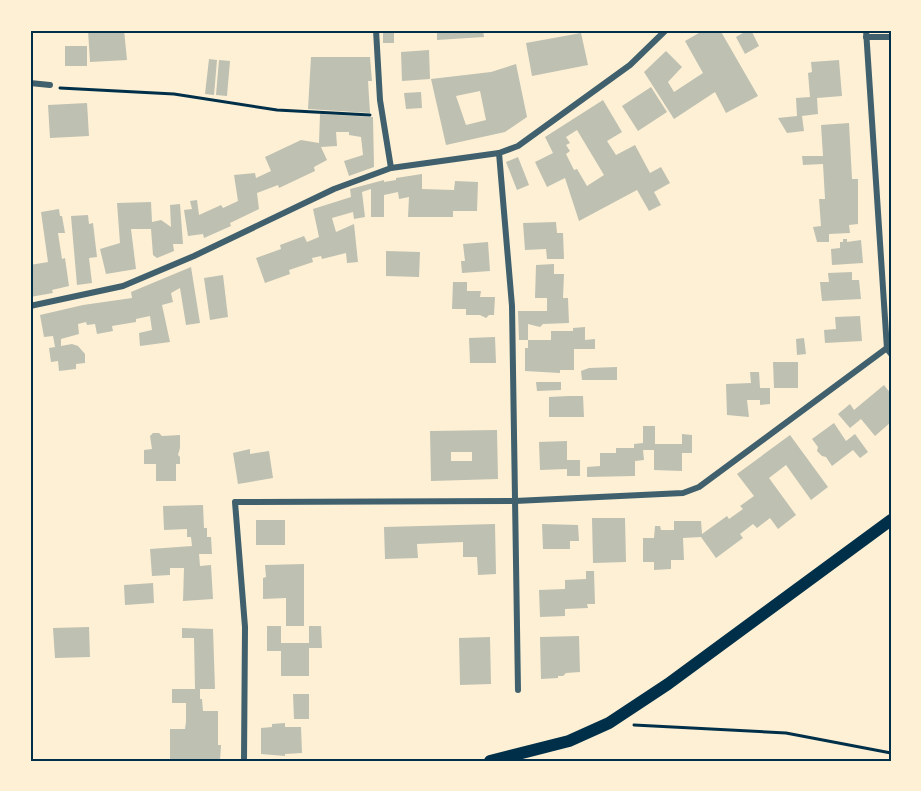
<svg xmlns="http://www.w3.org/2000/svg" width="921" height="791" viewBox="0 0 921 791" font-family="Arial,sans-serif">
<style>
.building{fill:#bec0b2;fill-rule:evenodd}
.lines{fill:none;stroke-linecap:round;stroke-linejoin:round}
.path{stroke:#003049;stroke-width:3}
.minor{stroke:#3f606c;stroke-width:6}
.secondary{stroke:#003049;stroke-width:12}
.neatline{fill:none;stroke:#003049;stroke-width:2}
</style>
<rect width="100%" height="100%" fill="#fdf0d5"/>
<g class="building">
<path d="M88,30H124L127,60L90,62Z"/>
<rect x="383" y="30" width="11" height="13"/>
<path d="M437,30H483L484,37L437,40Z"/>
<path d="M704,30H720L758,96L726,113L715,92L674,119L644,72L666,51L682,67L668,82L674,92L703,73L685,41Z"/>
<path d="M748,30H751L759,46L745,54L736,37Z"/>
<path d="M581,33L588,65L532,76L526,43Z"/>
<rect x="65" y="46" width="22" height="20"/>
<path d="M429,50L430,79L402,81L401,52Z"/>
<path d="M311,57H370L372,81H368L370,113L308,109Z"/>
<path d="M209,59L217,60L214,95L205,94Z"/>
<path d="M219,60L230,61L227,96L216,95Z"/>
<path d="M839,60L842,96L817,98L818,114L802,116L804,131L787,133L778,118L797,116L796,98L810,97L808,73L812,72L811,62Z"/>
<path d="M516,64L527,117L505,132L446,145L431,79L491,72ZM480,91L486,120L466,125L456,96Z"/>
<path d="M651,87L667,112L638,131L622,106Z"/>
<path d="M421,92L422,108L406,109L404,93Z"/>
<path d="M603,100L622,132L607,141L616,155L635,145L650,173L661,167L670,183L654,192L661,205L649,211L637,190L579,221L565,178L547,187L535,162L553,153L545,137ZM577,130L604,175L587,186L577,169L574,170L566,154L570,151L566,145L570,143L566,137Z"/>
<path d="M87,103L89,136L50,138L48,105Z"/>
<path d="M320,114L373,117L374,167L349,176L344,161L363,155L361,137L349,135V132H336L337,146L321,147L327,160L314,167L315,171L279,188L278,185L257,193L259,209L230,223L231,226L204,238L203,234L188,236L184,210L192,209L190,201L197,200L199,215L221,205L223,208L238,201L234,175L255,173L256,178L271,171L265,157L301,140L319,143Z"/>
<path d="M849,123L852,179H858V224L849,225L850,233L829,234V242H817L813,227L821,226L819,199H825L823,164L803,165L802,156H823L821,125Z"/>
<path d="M518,157L529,185L517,190L506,162Z"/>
<path d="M422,174V189L454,190L455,181L478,182L477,211H453V217H408L409,197L399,199L398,192L384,195V217H371V189L362,192L365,217L354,219L353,212L332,218L336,232L354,224L358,262L347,263L346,253L322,259L321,256L312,258L313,262L289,270L290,274L265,283L256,258L281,249L280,245L304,236L307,242L319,237L313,209L351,197L350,189L384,180V182L396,180V178Z"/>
<path d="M151,202L152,222L161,220L171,227L170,205L180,204L183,244H173L174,251L157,258L153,255L151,229H131L136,269L106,274L100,249L120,243L117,203Z"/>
<path d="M59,209L60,216H62L65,233H58L62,259L65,258L69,286L52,290L53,293L30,297V265L48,262L41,212Z"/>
<path d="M88,215L89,224L93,223L97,257L89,258L92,283L77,285L71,216Z"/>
<path d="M556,222L557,233H563L564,259H547L546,249L525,250L523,223Z"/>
<path d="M843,239H847V242L861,240L863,263L832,265L831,249L840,248V242H843Z"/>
<path d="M488,242L490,271L462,273L461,261H465L463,244Z"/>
<path d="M386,251L420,252L419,277L386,276Z"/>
<path d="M554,264V274H564L563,298H568L569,323L543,324L540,327L528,324V340H519L518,311H547V298H535L536,265Z"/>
<path d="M191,267L200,323L186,325L180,288L171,293L173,302L162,305L170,342L140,346L139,333L152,330L150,316L136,319V322L112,326L113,331L97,334L95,324L87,325L86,322L78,324L79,334L61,339V346L72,344L78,346L85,354V363L76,364V369L59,371L58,361L51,362L49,348L55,347L53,336L44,337L40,315L83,305L132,298L131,292Z"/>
<path d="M852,272V280H859L861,299L822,301L820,282H829L828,273Z"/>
<path d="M223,275L228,317L210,320L204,278Z"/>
<path d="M453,282H467V291H481L480,297H495L494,315H489L486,318L480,315H466V309H452Z"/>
<path d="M860,316L862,341L825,343L824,330L836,329L835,317Z"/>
<path d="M585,327V340L595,339V349H574V370H560V373L525,371V348H528V340H551V331H573V328Z"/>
<path d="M495,337L496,363H470L469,338Z"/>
<path d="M804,338L806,354L797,355L796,339Z"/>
<path d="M773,362H798V388H774Z"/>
<path d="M617,367V380H582L581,371L589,368Z"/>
<path d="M750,372H759L760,388H770V404L760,405V400H747L749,417L727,415L726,384L751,383Z"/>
<path d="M536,382H561V390L537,391Z"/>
<path d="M884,385L891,394V422L875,436L861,419L850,428L838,414L850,404L854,410Z"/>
<path d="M569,396H583L584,417H549V397Z"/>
<path d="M834,423L846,441L855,434L868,452L860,458L853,450L832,466L826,457L822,456L817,451L818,447L812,439Z"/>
<path d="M643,426H655V444H682V434L692,435V453H682V471L654,470V450H643L644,460L635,461V476L587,477V467L600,466V453H616V448H634V444L643,443Z"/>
<path d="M497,430L498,479L431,481L430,431ZM451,452H472V461H451Z"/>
<path d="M153,433H159L162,436L180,435V448L178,455L180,457V464H176V481H156V464H144V450L152,449L150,436Z"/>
<path d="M790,435L828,487L811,500L786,465L769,478L796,515L778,529L770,518L757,528L753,524L740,534L743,538L716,558L701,537L683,538L684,560H671V569L654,570V562H643V538H654L655,526H660L661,530H674V521H701L702,534L727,516L729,519L743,509L740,506L754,496L737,474Z"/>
<path d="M567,441V460H580V476H567V469L540,470L539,442Z"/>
<path d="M250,449V454L269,451L273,478L238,484L233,453Z"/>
<path d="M203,505L204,528H207V537H211L212,554H199L200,566L211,565L213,599L183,601L184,568H170V575L152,576L150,549L192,546L191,537H187V529L164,530L163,506Z"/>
<path d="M592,518H625L626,562L593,563Z"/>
<rect x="256" y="520" width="29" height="25"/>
<path d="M495,524L496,574L478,575L477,557H463V542L417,544L418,558L385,559L384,527Z"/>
<path d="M542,524L578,525L579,541H570V549H543Z"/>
<path d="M304,564V626H286V598L263,599V578L266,577L265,565Z"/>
<path d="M586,571H594L595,604H587L588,608L565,609V616L540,617L539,590L565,589V580L586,579Z"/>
<path d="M153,583L154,603L125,605L124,585Z"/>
<path d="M267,626H281V643H309V626H321L322,648H309V676H281V651H267Z"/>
<path d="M89,627L90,657L55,658L53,628Z"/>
<path d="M182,628L213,629L215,689H200V699H202L203,711H218V745H221L220,761L170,759V729H185L186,722V703H172V689H195L194,638H182Z"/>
<path d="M579,636L580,672L566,673L563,676H558V678L541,679L540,637Z"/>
<path d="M490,637L491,684L460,685L459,638Z"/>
<path d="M293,694H309V719H294Z"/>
<path d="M285,723V727H301L302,753L285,754V756L261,754V728L272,727V724Z"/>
</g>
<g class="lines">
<g class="path">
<path d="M60,88L174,94L277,110L370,115"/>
<path d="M634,725L786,733L891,753"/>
</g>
<g class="minor">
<path d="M376,30L380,100L391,168"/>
<path d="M866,30L887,349L891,354"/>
<path d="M866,37H891"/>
<path d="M30,83L50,85"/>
<path d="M499,153L512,306L518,690"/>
<path d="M30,306L123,286L194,256L334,189L391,168L499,153L518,146L630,65L666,30"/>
<path d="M244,761L245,627L235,502L515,501L683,493L699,487L891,345"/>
</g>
<path class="secondary" d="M490,761L569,741L609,723L668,684L891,520"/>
</g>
<rect width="921" height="791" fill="none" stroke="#fdf0d5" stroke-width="63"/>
<rect x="32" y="32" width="858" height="728" class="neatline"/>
</svg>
